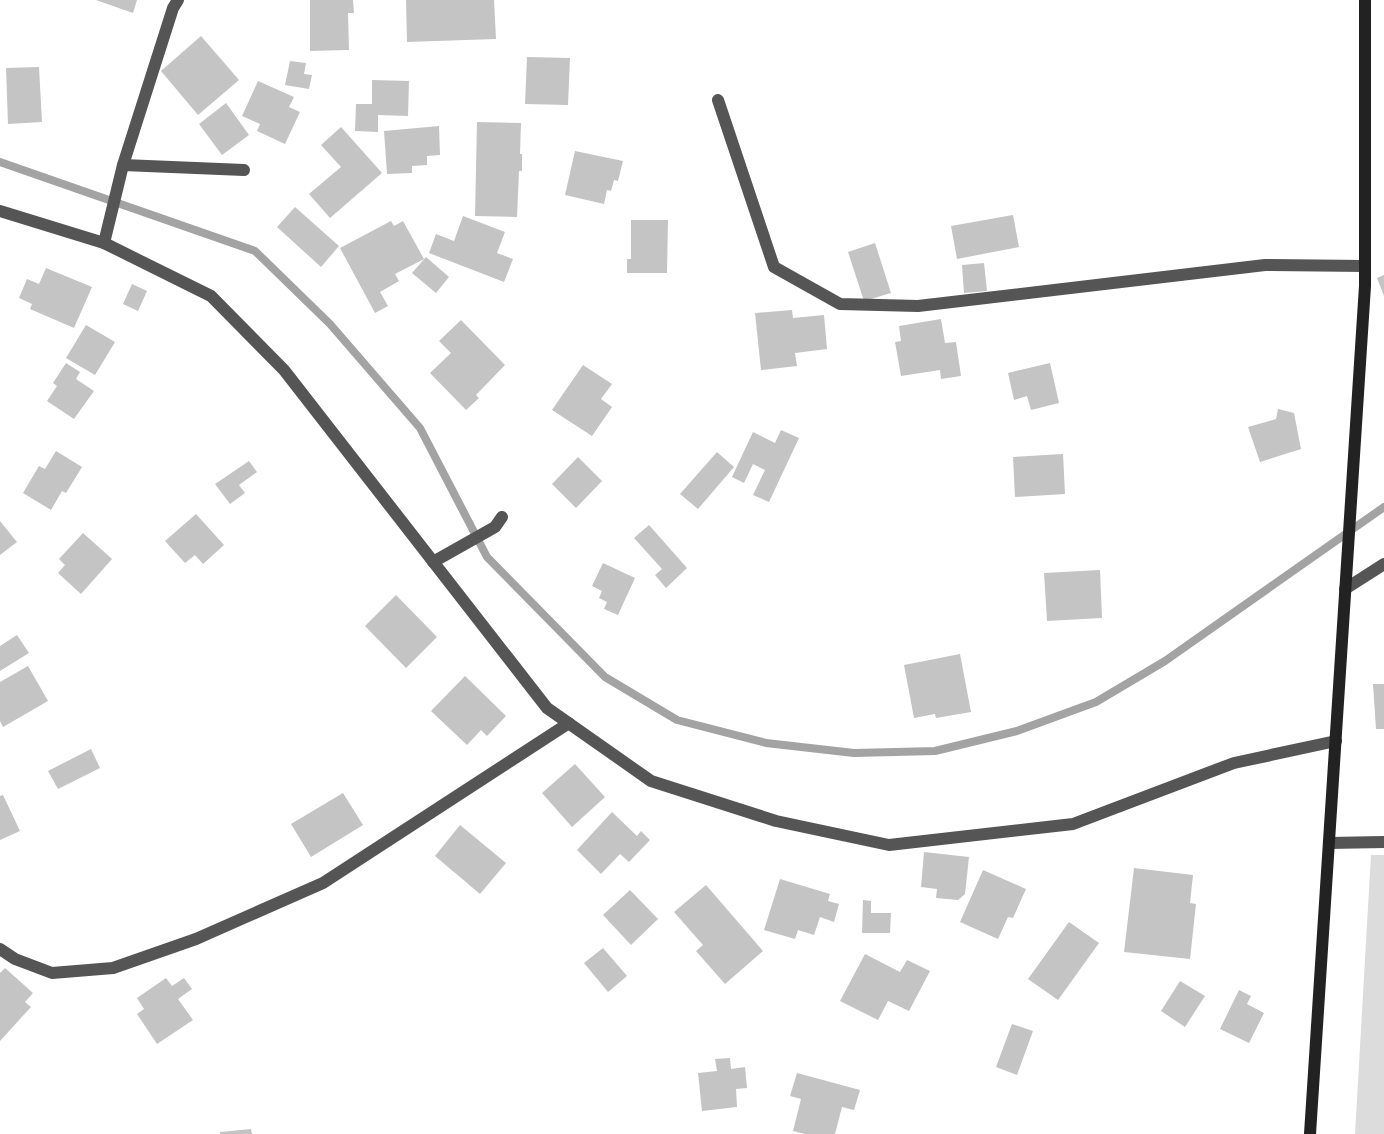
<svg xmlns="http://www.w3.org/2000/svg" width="1384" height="1134" viewBox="0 0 1384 1134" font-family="Figtree,sans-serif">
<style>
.green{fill:#dcdcdc}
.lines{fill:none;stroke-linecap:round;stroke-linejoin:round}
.stream{stroke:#a3a3a3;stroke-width:8}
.building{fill:#c4c4c4}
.lane{stroke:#555;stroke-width:12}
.street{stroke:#555;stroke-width:12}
.secondary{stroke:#222;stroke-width:12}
</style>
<rect width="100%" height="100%" fill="#fff"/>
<path class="green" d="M1371,855H1384V1134H1355Z"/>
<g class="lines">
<path class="stream" d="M0,162L255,251L330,324L420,428L487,557L605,677L677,720L766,743L854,753L935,751L1017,731L1096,702L1165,661L1384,507"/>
</g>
<g class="building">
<path d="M96,0H137L133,13Z"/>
<path d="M310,0H353L354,13H348L349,50L310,51Z"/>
<path d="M406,0H494L496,39L407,42Z"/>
<path d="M201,36L239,80L198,115L161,71Z"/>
<path d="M527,57L570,58L568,105L525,104Z"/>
<path d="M290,61L306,63L304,74L312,75L309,89L285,85Z"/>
<path d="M39,67L42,122L8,124L6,68Z"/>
<path d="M372,80L409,81L408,116L378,115V132L355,131L356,104H372Z"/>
<path d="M258,81L294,97L289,107L300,112L285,144L257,131L260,124L242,116Z"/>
<path d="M226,103L249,135L222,155L199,124Z"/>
<path d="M477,122L521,123L520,154H522V171H519L517,217L475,216Z"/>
<path d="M439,126L440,155L427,156V165L412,166V173L387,174L384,131Z"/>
<path d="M341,127L382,173L330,218L309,194L341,167L321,145Z"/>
<path d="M575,151L623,161L618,181L614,180L611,191L607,190L604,204L565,195Z"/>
<path d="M295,207L339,246L321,267L277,227Z"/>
<path d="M1013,215L1019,247L957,259L951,226Z"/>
<path d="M463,216L505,232L497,253L513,259L504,282L429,253L436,234L454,241Z"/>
<path d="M631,220H668L667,273H627V259H631Z"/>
<path d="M391,221L394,226L403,221L424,259L395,274L399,281L380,292L388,306L375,313L340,248Z"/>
<path d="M875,243L891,293L864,301L848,252Z"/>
<path d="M426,257L449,277L436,293L412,273Z"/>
<path d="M984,263L987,291L964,293L962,265Z"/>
<path d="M46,268L92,287L74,328L30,309L32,304L19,298L27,279L39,284Z"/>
<path d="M1384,275V296L1377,278Z"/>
<path d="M132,284L147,291L138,311L123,304Z"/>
<path d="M792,310L793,318L824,315L827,349L795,353L797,366L761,370L755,313Z"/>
<path d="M941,319L945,343L956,342L961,376L941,379L940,370L901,376L895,342L901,341L899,326Z"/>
<path d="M461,320L505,365L476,395L479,398L466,410L430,373L451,353L439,341Z"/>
<path d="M86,325L115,342L95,375L66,358Z"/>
<path d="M66,363L80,372L76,379L94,391L74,419L47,401L57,386L53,383Z"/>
<path d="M1050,363L1059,403L1031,410L1027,396L1014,400L1008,373Z"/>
<path d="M583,365L612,384L601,399L612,407L592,436L552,410Z"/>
<path d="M1278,409L1294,413L1301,449L1260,462L1248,427L1276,419Z"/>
<path d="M781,430L799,438L769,502L753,495L765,470L753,464L744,483L732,477L753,432L775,443Z"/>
<path d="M56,451L82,467L66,493L62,491L51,510L23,493L39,466L45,469Z"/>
<path d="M717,452L734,467L698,509L680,494Z"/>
<path d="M1063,454L1065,494L1015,497L1013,457Z"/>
<path d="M578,457L602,481L576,508L552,484Z"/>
<path d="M249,461L257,472L239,485L245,493L230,504L215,484Z"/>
<path d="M196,514L224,545L203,564L195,555L185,563L165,541Z"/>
<path d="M0,521L17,542L0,555Z"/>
<path d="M649,525L687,568L666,588L655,575L662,569L634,538Z"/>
<path d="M83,533L112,559L81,594L58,573L65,565L59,559Z"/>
<path d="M603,563L635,578L618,615L604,609L607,602L599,598L602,591L592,586Z"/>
<path d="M1100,570L1102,618L1047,621L1044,573Z"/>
<path d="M396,595L437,637L406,668L365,626Z"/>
<path d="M17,635L29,653L0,671V646Z"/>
<path d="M960,654L971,712L936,718L935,714L914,718L904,665Z"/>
<path d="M28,666L48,701L3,727L0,721V682Z"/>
<path d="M465,676L506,716L487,736L481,730L467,745L431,711Z"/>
<path d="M1373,684H1384V729H1376Z"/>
<path d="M91,749L100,768L58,789L48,771Z"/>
<path d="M575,764L605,797L572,827L542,793Z"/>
<path d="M343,793L363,825L311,857L291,824Z"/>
<path d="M3,795L20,831L0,840V796Z"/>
<path d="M612,812L637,836L641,831L650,840L629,862L620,854L601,874L577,850Z"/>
<path d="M460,825L506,863L480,894L435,856Z"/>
<path d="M924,852L969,857L965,894L958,900L936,898L937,889L921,887Z"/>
<path d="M1134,868L1193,875L1190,903L1196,904L1190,959L1124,952Z"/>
<path d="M983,870L1026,889L1013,918L1008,917L998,939L960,922Z"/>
<path d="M780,879L830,894L828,901L839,904L834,922L820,917L814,935L798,930L795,939L764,930Z"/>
<path d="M706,885L763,951L725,984L696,951L703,945L674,912Z"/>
<path d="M630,890L658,919L631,945L603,915Z"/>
<path d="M863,900L871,901V913H891L890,933H862Z"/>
<path d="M1069,922L1099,943L1058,1000L1028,979Z"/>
<path d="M603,948L627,976L608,992L584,963Z"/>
<path d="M865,954L900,972L907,960L930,971L909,1011L888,1001L878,1020L840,1001Z"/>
<path d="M5,968L33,993L25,1002L31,1007L0,1041V973Z"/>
<path d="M166,978L172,986L184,978L192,989L178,999L193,1020L157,1044L137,1014L144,1009L137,998Z"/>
<path d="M1180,981L1205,996L1185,1027L1161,1011Z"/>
<path d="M1239,990L1251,996L1247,1004L1264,1013L1249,1043L1220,1029Z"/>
<path d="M1012,1024L1033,1031L1017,1075L996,1067Z"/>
<path d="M730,1058L731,1069L745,1067L747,1088L736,1089L737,1107L702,1111L698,1073L717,1071L715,1059Z"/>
<path d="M797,1073L860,1090L854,1110L842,1107L835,1134H805L793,1131L801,1099L790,1096Z"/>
<path d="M251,1129L252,1134H220V1132Z"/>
</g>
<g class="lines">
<path class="lane" d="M433,562L495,527L502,517"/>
<g class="street">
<path d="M718,100L774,267L840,304L918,306L1265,265L1365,266"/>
<path d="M123,165L244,170"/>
<path d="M0,211L104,243L211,296L284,370L547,708L651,781L776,821L889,845L1073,824L1234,763L1336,741"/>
<path d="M104,243L123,165L173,8L178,0"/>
<path d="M1345,589L1384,564"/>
<path d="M1329,843L1384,842"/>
<path d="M0,949L15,959L52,973L113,968L196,939L323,883L569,723"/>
</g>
<path class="secondary" d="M1310,1134L1365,286V0"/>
</g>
</svg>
